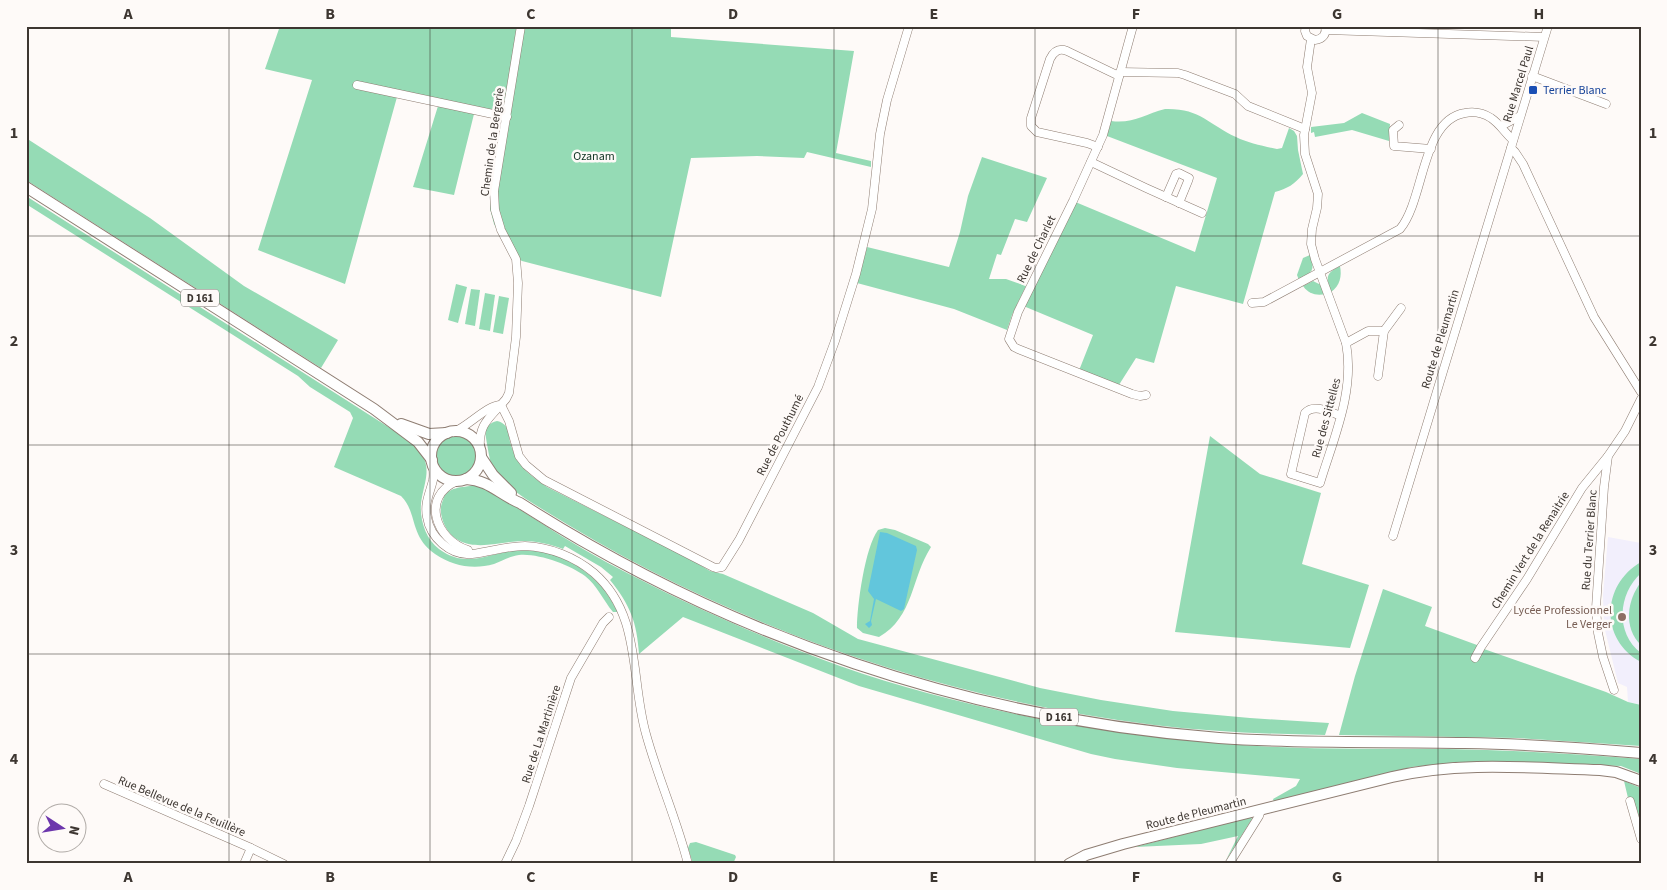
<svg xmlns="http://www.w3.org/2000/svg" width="1667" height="890" viewBox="0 0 1667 890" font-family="'Source Sans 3',sans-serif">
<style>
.education{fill:#f2effc}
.green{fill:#95dbb5}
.water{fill:#62c6dc}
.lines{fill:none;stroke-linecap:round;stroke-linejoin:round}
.minor-casing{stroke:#8e7d72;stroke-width:9}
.major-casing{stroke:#8e7d72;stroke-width:12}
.minor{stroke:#fff;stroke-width:8}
.major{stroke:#fff;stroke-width:10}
.grid{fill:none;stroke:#3d3631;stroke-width:1;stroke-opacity:0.55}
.transit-dot{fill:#1a4fb4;stroke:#fefaf8;stroke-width:2}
.education-dot{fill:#8d6e63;stroke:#fefaf8;stroke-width:2}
.labels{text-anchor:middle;stroke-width:5;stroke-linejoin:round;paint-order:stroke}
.shield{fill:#fefaf8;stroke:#77716d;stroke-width:1}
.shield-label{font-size:11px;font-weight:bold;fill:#3d3631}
.street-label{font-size:12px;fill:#3d3631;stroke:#fefaf8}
.transit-label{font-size:12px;fill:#164399;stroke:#fefaf8;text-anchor:start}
.park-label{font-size:12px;fill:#103322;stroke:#fefaf8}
.education-label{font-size:12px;fill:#785e54;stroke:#fefaf8;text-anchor:end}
.neatline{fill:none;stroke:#3d3631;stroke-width:2}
.grid-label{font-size:16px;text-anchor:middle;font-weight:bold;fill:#3d3631}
</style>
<rect width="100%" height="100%" fill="#fefaf8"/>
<path class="education" d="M1608,537L1641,543V705L1628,702L1627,687L1618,683L1604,626L1603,595Z"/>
<g class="green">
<path d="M280,26H671V37L854,51L836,153L871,161V167L807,152L804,158L757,156L691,158L661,297L522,261L509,253L494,224L490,209L491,186L503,120L474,114L454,195L413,187L438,106L397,97L345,284L258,250L312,80L265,69Z"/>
<path d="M1165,109C1200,108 1208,124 1236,137C1248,143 1263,146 1277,149L1282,148L1289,128L1294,131L1297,136L1298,150L1303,174C1295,184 1287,189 1275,192L1243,304L1176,286L1154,363L1136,358L1117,388L1078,373L1093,335L1021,305L1073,201L1195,252L1217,178L1107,136L1111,121C1133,124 1145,114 1165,109Z"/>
<path d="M1362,113L1390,124L1389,141L1352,130L1315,137L1314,132L1311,133V127L1344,123Z"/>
<path d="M26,138L150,218L244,286L338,340L321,368L26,180Z"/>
<path d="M982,157L1047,178L1027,222L1015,219L1001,255L997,254L989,279H1006L1026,286L1012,315L1007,330L954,309L857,283L867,247L949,267L960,232L968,196Z"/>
<path d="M26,196L404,437C411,442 419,448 423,456C430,470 425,482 422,497C418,514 424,538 439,549C464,568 486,555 512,551C543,546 578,561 599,584C607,592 612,602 618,612H613C603,600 597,585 585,576C570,565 538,553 519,555C510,556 503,561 494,564C473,570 453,566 435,554C409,536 418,513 401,496L334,467L353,418L350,412L310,387L298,376L26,204Z"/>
<path d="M1310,255C1315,270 1313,272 1299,280L1297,275L1303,258Z"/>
<path d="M1340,266C1342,276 1340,286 1331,292C1326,277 1325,274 1340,266Z"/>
<path d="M1313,281L1321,285L1326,294C1316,296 1309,294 1303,286Z"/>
<path d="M456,284L467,287L458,323L448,320Z"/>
<path d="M471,289L480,290L475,326L465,324Z"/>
<path d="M485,293L495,295L490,331L479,329Z"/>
<path d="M499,296L509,298L503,334L493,332Z"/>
<path d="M497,421C509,424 508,432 510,442C512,450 516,457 520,464C527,473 537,480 547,487L690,559L710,571L723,574L813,613L858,639L1040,688L1101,700L1173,711L1250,718L1329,723L1325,735C1268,734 1211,732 1154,725C937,698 727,625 542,509C524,498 502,485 492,466C490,462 487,444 486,438C484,430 488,423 497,421Z"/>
<path d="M1210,436L1260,474L1321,493L1302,564L1369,585L1350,648L1175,632Z"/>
<circle cx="456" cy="456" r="20"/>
<path d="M475,485L483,486L490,490C529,515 567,541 608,563C683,603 760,637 840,666C969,711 1106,735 1242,745C1310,750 1379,748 1448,749C1512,750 1576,754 1641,759V774L1621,766C1551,764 1481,758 1412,767L1274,802L1273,799L1296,786L1300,779L1177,768L1115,759L1091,754L859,686L683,617L639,654C637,622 630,605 610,580L613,577L601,567L565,546L563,549C550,544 537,541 522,541C496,542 461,556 445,526C441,517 439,509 443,500C447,486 462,488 475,485Z"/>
<path d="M885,528L895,530L928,544L931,547C911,578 914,617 879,637L863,633L857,628C857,606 865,547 878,530Z"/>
<path d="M1641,562V573C1618,594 1615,633 1641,653V662C1600,640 1601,585 1641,562Z"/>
<path d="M1641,582V645C1623,628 1627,600 1641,582Z"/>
<path d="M1383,589L1432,607L1425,626L1477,645L1484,649L1606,692L1628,702L1641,705V746L1518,738L1339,735L1355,676Z"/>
<path d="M1624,781L1641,788V828L1632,798H1628Z"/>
<path d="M1251,817L1252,819L1226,860L1238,836L1201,844L1135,847Z"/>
<path d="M696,842L735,855L736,857L733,864H693L688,848L690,843Z"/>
</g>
<path class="water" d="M880,532L887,533L916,546L917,550L904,609L901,611L876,599L871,621L872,625L869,628L865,624L870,621L874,599L868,591Z"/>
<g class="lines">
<g class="minor-casing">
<g id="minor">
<path d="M1133,26L1103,135L1073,201L1018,312L1009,339L1014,347L1018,349L1132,394L1140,396L1146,395"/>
<path d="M1306,26L1305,31L1307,36L1315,40C1323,39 1327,34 1325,26"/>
<path d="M1326,30L1544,37"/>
<path d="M1311,39L1307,67L1312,93L1304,135L1305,154L1318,194L1317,208L1312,229L1311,244L1315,259L1346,343C1355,391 1334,437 1320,483L1291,474L1305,413C1314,403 1330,412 1341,416"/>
<path d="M1120,72L1178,73L1185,75L1235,94L1248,106L1305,129"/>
<path d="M1532,76L1606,104"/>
<path d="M357,85L507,117"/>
<path d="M1399,125L1393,130L1394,146L1431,149"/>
<path d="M1501,126L1520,116"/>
<path d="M1098,147L1087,143L1037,132L1031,126V118L1050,59C1054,51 1059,48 1067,51L1119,76"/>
<path d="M1511,148L1515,152L1523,164L1594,317L1641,392"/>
<path d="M1091,162C1128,180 1165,197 1202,213"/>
<path d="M1166,197L1176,174L1179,173L1189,178L1188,181L1179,203"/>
<path d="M1252,303L1264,302L1400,229C1425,199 1421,120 1465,113C1475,111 1483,113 1491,118C1500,124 1505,133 1513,140"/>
<path d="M1346,343L1368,331H1384"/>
<path d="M1378,376L1384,331L1401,308"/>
<path d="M501,405L509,421L519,456L526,465L544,480L713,567L716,568L722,567L739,540L818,387L835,341L856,274L872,209L880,134L887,100L909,26"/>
<path d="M454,432C470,425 487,405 501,405"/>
<path d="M480,450C478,423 490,418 506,399L509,393L516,337L518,283L516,259L501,230L495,210L494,191L521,26"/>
<path d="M433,465C433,470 434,475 433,480C430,493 424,503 427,517C430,537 450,556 472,554C490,552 507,546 525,546C550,547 575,557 594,573C642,615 630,678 646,734C658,778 677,820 688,864"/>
<path d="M457,481C420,497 436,540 468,550"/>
<path d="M1393,536L1548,26"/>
<path d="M1475,658L1481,647L1527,579L1582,488L1608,456"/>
<path d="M1614,690L1603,657L1598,633L1596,608L1604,487L1608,456L1625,431L1641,399"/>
<path d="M104,784L251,848L284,864"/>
<path d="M1630,801L1641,839"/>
<path d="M244,864L251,848"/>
<path d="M505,864L516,841L529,806L571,678L603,623L609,617"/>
<path d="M1229,864L1259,816L1261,810"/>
</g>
</g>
<g class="major-casing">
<g id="major">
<path d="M26,187L374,409L418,442L432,460"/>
<path d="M401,424L429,434L447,433"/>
<circle cx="456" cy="456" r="25"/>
<path d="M481,457L493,475L511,493"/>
<path d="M466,479C489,480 500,495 520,503C729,637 971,719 1219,738C1301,744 1383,741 1465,743C1524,744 1582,748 1641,753"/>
<path d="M1069,864L1086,855L1123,844L1392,777C1460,761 1531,768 1600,770L1616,772L1641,781"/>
</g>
</g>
<use href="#minor" class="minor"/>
<use href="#major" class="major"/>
</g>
<path class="grid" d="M229,26V864M430,26V864M632,26V864M834,26V864M1035,26V864M1236,26V864M1438,26V864M26,236H1641M26,445H1641M26,654H1641"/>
<rect class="transit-dot" x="1528" y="85" width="10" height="10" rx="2.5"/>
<circle class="education-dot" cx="1622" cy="617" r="5"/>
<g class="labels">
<g class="shield">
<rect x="181" y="289.5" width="38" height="17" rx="4"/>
<rect x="1040" y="708.5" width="38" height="17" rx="4"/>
</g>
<g class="shield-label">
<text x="200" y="302">D 161</text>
<text x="1059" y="721">D 161</text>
</g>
<g class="street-label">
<text transform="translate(1518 84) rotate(-73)" y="4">Rue Marcel Paul</text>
<text transform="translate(492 142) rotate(-82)" y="4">Chemin de la Bergerie</text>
<text transform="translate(1036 249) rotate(-64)" y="4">Rue de Charlet</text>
<text transform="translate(1440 339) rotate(-73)" y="4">Route de Pleumartin</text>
<text transform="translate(1326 418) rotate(-75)" y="4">Rue des Sittelles</text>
<text transform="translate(780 435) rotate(-63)" y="4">Rue de Pouthumé</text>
<text transform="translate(1589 540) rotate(-86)" y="4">Rue du Terrier Blanc</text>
<text transform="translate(1530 550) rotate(-58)" y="4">Chemin Vert de la Renaitrie</text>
<text transform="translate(541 734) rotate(-72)" y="4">Rue de La Martinière</text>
<text transform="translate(182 806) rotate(23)" y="4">Rue Bellevue de la Feuillère</text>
<text transform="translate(1196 813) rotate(-14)" y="4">Route de Pleumartin</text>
</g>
<g class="transit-label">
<text x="1543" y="94">Terrier Blanc</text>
</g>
<g class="park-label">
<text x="594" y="160">Ozanam</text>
</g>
<g class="education-label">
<text x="1612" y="614">Lycée Professionnel<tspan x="1612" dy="14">Le Verger</tspan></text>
</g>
</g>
<rect width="1667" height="890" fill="none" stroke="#fefaf8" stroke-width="55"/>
<g transform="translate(62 828) rotate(102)"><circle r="24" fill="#fefaf8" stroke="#b1aca8"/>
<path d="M0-4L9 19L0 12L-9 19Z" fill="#6c36ac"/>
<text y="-8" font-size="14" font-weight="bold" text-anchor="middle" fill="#3d3631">N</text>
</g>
<rect x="28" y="28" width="1612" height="834" class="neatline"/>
<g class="grid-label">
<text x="128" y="19">A</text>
<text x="330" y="19">B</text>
<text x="531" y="19">C</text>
<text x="733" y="19">D</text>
<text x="934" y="19">E</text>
<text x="1136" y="19">F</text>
<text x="1337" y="19">G</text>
<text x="1539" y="19">H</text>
<text x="14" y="138">1</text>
<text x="1653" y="138">1</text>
<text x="14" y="346">2</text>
<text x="1653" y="346">2</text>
<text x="14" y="555">3</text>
<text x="1653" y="555">3</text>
<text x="14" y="764">4</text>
<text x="1653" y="764">4</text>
<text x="128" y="882">A</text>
<text x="330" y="882">B</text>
<text x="531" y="882">C</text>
<text x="733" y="882">D</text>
<text x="934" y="882">E</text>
<text x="1136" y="882">F</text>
<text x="1337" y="882">G</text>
<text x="1539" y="882">H</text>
</g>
</svg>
